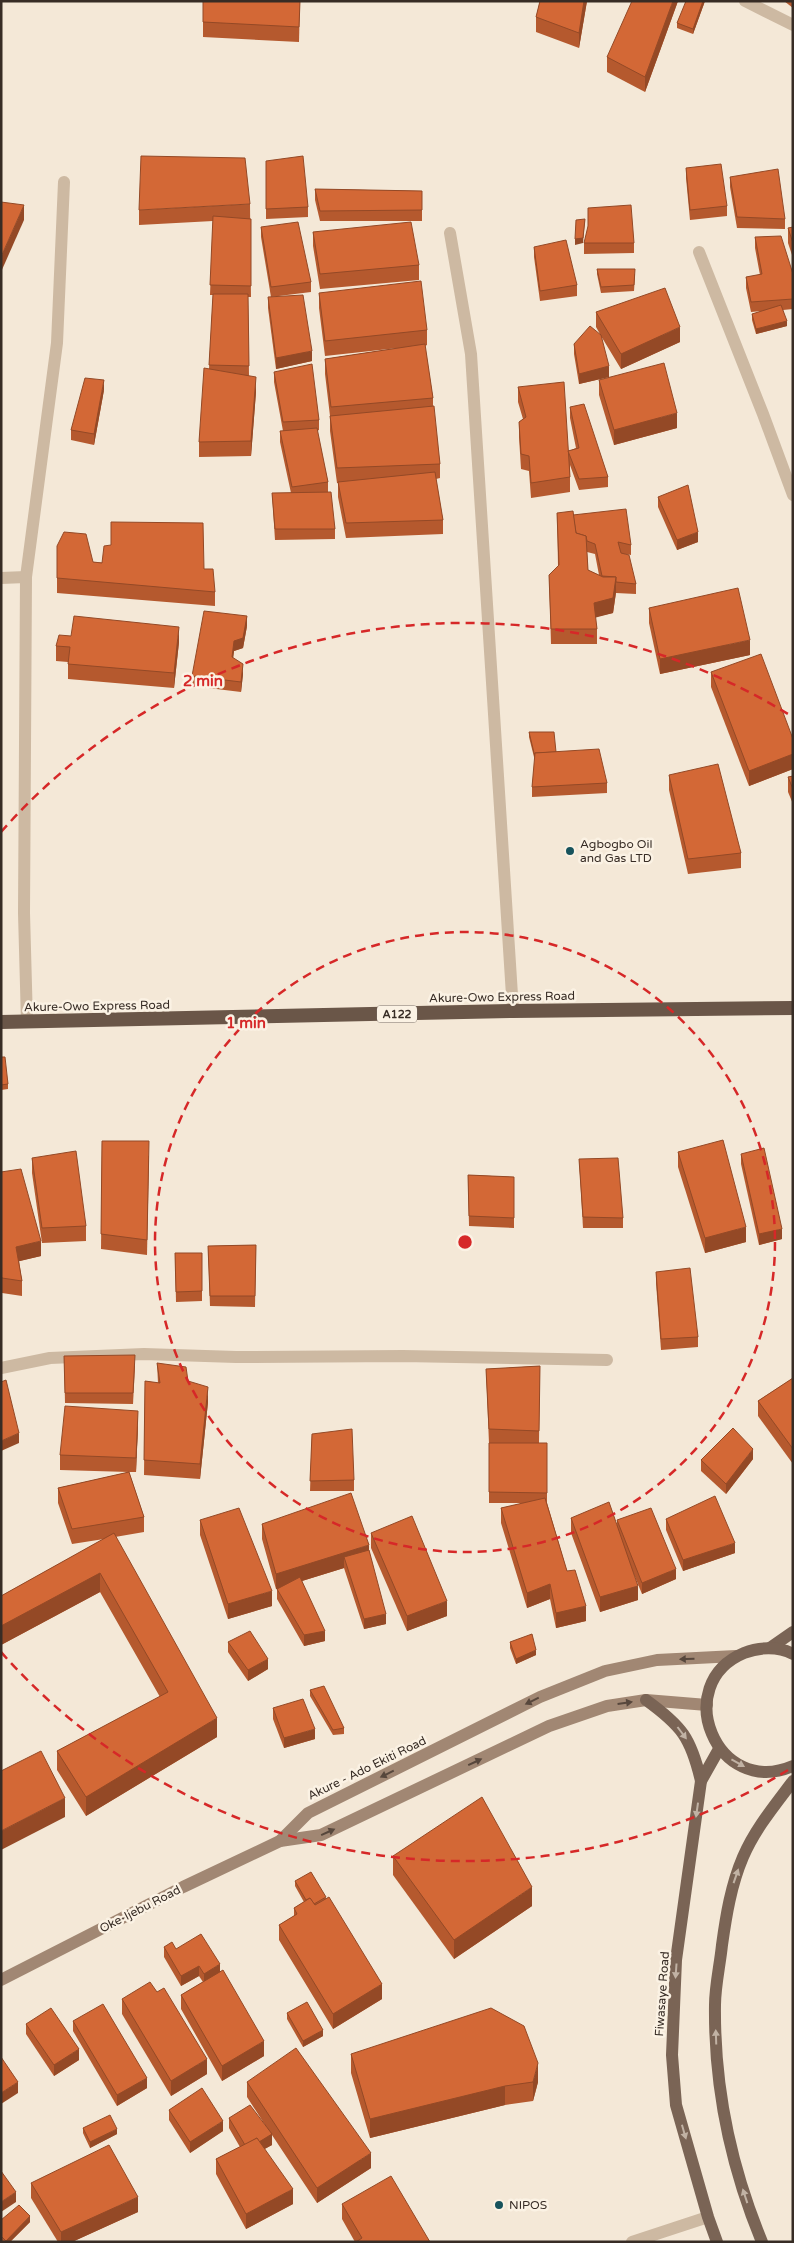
<svg xmlns="http://www.w3.org/2000/svg" width="794" height="2243" viewBox="0 0 794 2243" font-family="'Varela Round',sans-serif">
<style>
.lines{fill:none;stroke-linecap:round;stroke-linejoin:round}
.minor{stroke:#cdb9a2;stroke-width:12}
.secondary{stroke:#a18773;stroke-width:12}
.primary{stroke:#7a6455;stroke-width:12}
.trunk{stroke:#6a5648;stroke-width:14}
.wall{fill:#b5592e;fill-rule:evenodd}
.shaded-wall{fill:#944926}
.building{fill:#d36836;stroke:#944926}
.oneway{fill:#57473c}
.oneway2{fill:#c1b2a4}
.ring{fill:none;stroke:#d62828;stroke-width:2.5;stroke-dasharray:9 6}
.poi-dot{fill:#17535c;stroke:#fbf2e4;stroke-width:2}
.labels{text-anchor:middle;stroke-width:5;stroke-linejoin:round;paint-order:stroke}
.shield{fill:#fbf2e4;stroke:#72675e;stroke-width:1}
.shield-label{font-size:11px;font-weight:bold;fill:#372c25}
.poi-label{font-size:12px;fill:#372c25;stroke:#fbf2e4;text-anchor:start}
.street-label{font-size:12px;fill:#372c25;stroke:#fbf2e4}
.centre{fill:#d62828;stroke:#fbf2e4;stroke-width:2.5}
.ring-label{font-size:15px;text-anchor:middle;font-weight:bold;fill:#d62828;stroke:#fbf2e4;stroke-width:5;stroke-linejoin:round;paint-order:stroke}
</style>
<rect width="100%" height="100%" fill="#f4e8d7"/>
<g class="lines">
<g class="minor">
<path d="M745,1L793,25"/>
<path d="M450,233L471,354L513,1011"/>
<path d="M699,252L763,414L793,495"/>
<path d="M1,578L26,577"/>
<path d="M27,1022L24,913L26,577L57,343L64,182"/>
<path d="M1,1368L50,1358L144,1354L236,1357L403,1356L607,1360"/>
<path d="M632,2242L708,2217"/>
</g>
<g class="secondary">
<path d="M280,1841L308,1813L540,1697L605,1671L657,1660L736,1656"/>
<path d="M1,1980L183,1887L280,1841L321,1835L549,1726L607,1706L646,1700L707,1705"/>
</g>
<g class="primary">
<path d="M770,1648L793,1632"/>
<path d="M793,1654C778,1646 759,1647 744,1653C670,1684 716,1799 793,1766"/>
<path d="M646,1700C682,1726 691,1738 701,1781"/>
<path d="M717,2242L708,2217L676,2105L672,2055L676,1960L701,1781L719,1749"/>
<path d="M762,2242C731,2167 714,2086 715,2005C715,1986 720,1965 722,1945C726,1916 731,1885 743,1857C755,1829 775,1805 793,1781"/>
</g>
<path class="trunk" d="M1,1022L513,1011L793,1008"/>
</g>
<g class="wall">
<path d="M300,1L299,42L203,37V22Z"/>
<path d="M540,1H587L579,48L536,32V17Z"/>
<path d="M678,1L645,92L607,72V57Z"/>
<path d="M705,1L693,34L677,28V23Z"/>
<path d="M784,1H793V8Z"/>
<path d="M266,161L308,207V217L266,219Z"/>
<path d="M686,168L727,206V216L690,220L686,178Z"/>
<path d="M730,177L785,219V229L737,228L730,187Z"/>
<path d="M315,189L422,191V221H320L315,200Z"/>
<path d="M250,204L251,297H248L249,376L256,392L251,456L199,457V442L209,369L213,295H210L213,221L139,225V210Z"/>
<path d="M261,227L311,282V292L271,297L261,237Z"/>
<path d="M793,227V258L788,243V228Z"/>
<path d="M313,232L419,265V280L320,289L313,246Z"/>
<path d="M755,237L793,274V309L783,310L787,326L756,334L752,320V314L762,311L751,312L746,288V277L760,275L755,248Z"/>
<path d="M584,243H634V253L584,254Z"/>
<path d="M534,247L577,285V296L540,301L534,257Z"/>
<path d="M597,269L635,274L634,291L601,293L597,274Z"/>
<path d="M319,293L427,330V345L425,346L433,398V406L440,464V478L436,479L443,520V534L346,538L338,497V483H337L330,431V416L325,374V359L398,348L325,356L319,308Z"/>
<path d="M268,297L312,361L276,369L268,308Z"/>
<path d="M596,312L680,342L621,369L601,336L609,377L579,384L574,354V344L600,334L596,327Z"/>
<path d="M274,372L319,420V430L317,431L328,482V492L335,529V539L275,540L272,493H291L280,442V431H283L274,382Z"/>
<path d="M599,380L677,428L614,445L599,395Z"/>
<path d="M518,387L569,451L576,448L570,418V407L608,477V487L579,490L570,465V492L531,498L529,471L521,469L519,437V422L523,419L518,402Z"/>
<path d="M104,390L94,445L71,440V430Z"/>
<path d="M658,497L698,542L677,550L658,507Z"/>
<path d="M557,513L573,515L631,545V555L625,554L636,584V594L616,593L613,613L595,617L597,629V644H551L549,575L558,566ZM587,552L595,554L599,575L588,570Z"/>
<path d="M93,562L204,569L215,592V606L57,593V578Z"/>
<path d="M649,608L750,655L660,674L649,623Z"/>
<path d="M247,626L243,648L234,651L233,658L243,674L241,692L192,686V676Z"/>
<path d="M71,636L179,642L174,688L68,679V662L56,661V646Z"/>
<path d="M711,672L793,739V769L749,786L711,687Z"/>
<path d="M529,732L556,752L607,783V793L532,797V787L535,761L529,737Z"/>
<path d="M669,775L741,853V868L688,874L669,790Z"/>
<path d="M793,776V804L788,792V777Z"/>
<path d="M1,1057L8,1084V1089L1,1090Z"/>
<path d="M102,1141L149,1156L147,1255L101,1249Z"/>
<path d="M678,1152L746,1242L705,1253L678,1167Z"/>
<path d="M741,1154L782,1239L759,1245L741,1164Z"/>
<path d="M32,1158L86,1226V1241L42,1243L32,1173Z"/>
<path d="M579,1159L623,1218V1228H583Z"/>
<path d="M1,1172L41,1256L19,1261L22,1281V1296L2,1293L1,1291Z"/>
<path d="M468,1175L514,1177V1228L469,1226Z"/>
<path d="M256,1245L255,1307L210,1306L208,1246Z"/>
<path d="M175,1253H202V1301L176,1302Z"/>
<path d="M656,1272L698,1337V1347L661,1350L656,1283Z"/>
<path d="M64,1356L135,1366L133,1404L65,1403Z"/>
<path d="M157,1363L188,1381L208,1402L200,1479L144,1475L145,1381L158,1383Z"/>
<path d="M540,1366L539,1443H547V1503L567,1571L586,1621L556,1628L550,1599L527,1608L501,1523V1508L523,1503H489V1444L486,1369Z"/>
<path d="M793,1378V1464L758,1416V1401Z"/>
<path d="M138,1426L136,1472H129L144,1517V1532L115,1537L217,1737L86,1816L57,1770V1751L160,1697L100,1592L1,1645V1596L104,1539L72,1544L58,1503V1488L129,1472L60,1470V1455Z"/>
<path d="M312,1434L354,1480V1491H310Z"/>
<path d="M753,1459L726,1494L701,1471V1460Z"/>
<path d="M571,1518L617,1525V1520L676,1579L642,1594L633,1572L638,1600L600,1612L571,1533Z"/>
<path d="M666,1519L735,1553L683,1571L666,1530Z"/>
<path d="M200,1520L272,1606L228,1619L200,1535Z"/>
<path d="M262,1524L369,1550L386,1624L364,1629L344,1568L302,1581L325,1641L304,1646L277,1599V1589H276L262,1539Z"/>
<path d="M371,1533L447,1616L407,1631L371,1548Z"/>
<path d="M228,1642L268,1669L248,1681L228,1652Z"/>
<path d="M510,1642L536,1655L516,1664L510,1648Z"/>
<path d="M310,1690L344,1728V1734L333,1735L310,1696Z"/>
<path d="M273,1708L315,1739L284,1748L273,1719Z"/>
<path d="M393,1856L532,1906L454,1959L393,1875Z"/>
<path d="M295,1881L326,1898L382,1999L333,2029L279,1940V1925L294,1916V1908L304,1902L295,1886Z"/>
<path d="M164,1947L176,1949L220,1972L264,2056L222,2081L181,2009V1995L203,1982L199,1976L181,1986L164,1957Z"/>
<path d="M122,1999L207,2074L171,2096L122,2014Z"/>
<path d="M287,2013L323,2036L303,2047L287,2019Z"/>
<path d="M73,2021L147,2088L117,2106L73,2031Z"/>
<path d="M26,2024L79,2060L54,2076L26,2034Z"/>
<path d="M351,2054L538,2082L533,2101L505,2105L370,2138L351,2073Z"/>
<path d="M247,2082L371,2168L317,2203L272,2135V2145L264,2149L293,2204L246,2229L216,2174V2159L240,2147L229,2128V2118L267,2128L247,2097Z"/>
<path d="M169,2110L223,2131L190,2153L169,2120Z"/>
<path d="M83,2128L117,2134L90,2148L83,2133Z"/>
<path d="M31,2183L138,2212L72,2242H58L31,2198Z"/>
<path d="M342,2204L430,2242H355L342,2219Z"/>
<path d="M1,2220L30,2222L10,2242H2L1,2241Z"/>
</g>
<g class="shaded-wall">
<path d="M584,1H587L579,48V33Z"/>
<path d="M673,1H678L645,92V77Z"/>
<path d="M703,1H705L693,34V29Z"/>
<path d="M24,205V220L1,272V257Z"/>
<path d="M585,219L583,243L575,245V239Z"/>
<path d="M787,321V326L756,334V329Z"/>
<path d="M680,327V342L621,369V354Z"/>
<path d="M312,351V361L276,369V358Z"/>
<path d="M609,366V377L579,384V374Z"/>
<path d="M256,377V392L251,456V441Z"/>
<path d="M104,380V390L94,445V434Z"/>
<path d="M677,413V428L614,445V430Z"/>
<path d="M698,532V542L677,550V540Z"/>
<path d="M616,577V592L613,613L594,618V603Z"/>
<path d="M247,616V626L243,648L234,651L232,667V657L234,641Z"/>
<path d="M179,627V642L174,688V673Z"/>
<path d="M750,640V655L660,674V659Z"/>
<path d="M243,664V674L241,692V682Z"/>
<path d="M793,754V769L749,786V771Z"/>
<path d="M746,1227V1242L705,1253V1238Z"/>
<path d="M782,1229V1239L759,1245V1234Z"/>
<path d="M41,1241V1256L16,1262V1247Z"/>
<path d="M208,1387V1402L200,1479V1464Z"/>
<path d="M138,1411V1426L136,1472V1458Z"/>
<path d="M19,1433V1443L1,1451V1441Z"/>
<path d="M753,1449V1459L726,1494V1484Z"/>
<path d="M735,1543V1553L683,1571V1560Z"/>
<path d="M369,1545V1560L344,1557V1568L276,1589V1574Z"/>
<path d="M676,1569V1579L642,1594V1583Z"/>
<path d="M100,1573V1592L1,1645V1626Z"/>
<path d="M550,1584V1599L527,1608V1593Z"/>
<path d="M638,1586V1600L600,1612V1597Z"/>
<path d="M272,1591V1606L228,1619V1604Z"/>
<path d="M447,1601V1616L407,1631V1616Z"/>
<path d="M586,1606V1621L556,1628V1613Z"/>
<path d="M386,1614V1624L364,1629V1619Z"/>
<path d="M325,1631V1641L304,1646V1635Z"/>
<path d="M536,1650V1655L516,1664V1659Z"/>
<path d="M268,1659V1669L248,1681V1670Z"/>
<path d="M217,1718V1737L86,1816V1797Z"/>
<path d="M315,1729V1739L284,1748V1738Z"/>
<path d="M65,1798V1817L1,1850V1831Z"/>
<path d="M532,1887V1906L454,1959V1940Z"/>
<path d="M220,1964V1975L204,1984V1974Z"/>
<path d="M199,1966V1976L181,1986V1976Z"/>
<path d="M382,1984V1999L333,2029V2014Z"/>
<path d="M323,2030V2036L303,2047V2041Z"/>
<path d="M264,2041V2056L222,2081V2066Z"/>
<path d="M79,2049V2060L54,2076V2065Z"/>
<path d="M207,2059V2074L171,2096V2081Z"/>
<path d="M538,2063V2082L533,2101V2082Z"/>
<path d="M147,2078V2088L117,2106V2095Z"/>
<path d="M18,2082V2093L1,2104V2093Z"/>
<path d="M505,2086V2105L370,2138V2119Z"/>
<path d="M223,2121V2131L190,2153V2142Z"/>
<path d="M117,2129V2134L90,2148V2142Z"/>
<path d="M272,2134V2145L247,2159V2148Z"/>
<path d="M371,2153V2168L317,2203V2188Z"/>
<path d="M293,2189V2204L246,2229V2214Z"/>
<path d="M16,2192V2202L1,2212V2202Z"/>
<path d="M138,2197V2212L72,2242H61V2232Z"/>
<path d="M30,2216V2222L10,2242H6V2241Z"/>
</g>
<g class="building">
<path d="M203,1H300L299,27L203,22Z"/>
<path d="M540,1H584L579,33L536,17Z"/>
<path d="M632,1H673L645,77L607,57Z"/>
<path d="M686,1H703L693,29L677,23Z"/>
<path d="M141,156L245,158L250,204L139,210Z"/>
<path d="M303,156L308,207L266,209V161Z"/>
<path d="M721,164L727,206L690,210L686,168Z"/>
<path d="M778,169L785,219L737,217L730,177Z"/>
<path d="M315,189L422,191V210L320,211Z"/>
<path d="M1,202L24,205L1,257Z"/>
<path d="M631,205L634,243H584L588,226V208Z"/>
<path d="M213,216L251,219V286L210,285Z"/>
<path d="M585,219L583,238L575,239L576,220Z"/>
<path d="M298,222L311,282L271,287L261,227Z"/>
<path d="M411,222L419,265L320,274L313,232Z"/>
<path d="M793,227V243L788,228Z"/>
<path d="M781,236L793,274V299L751,302L746,277L762,274L755,237Z"/>
<path d="M566,240L577,285L540,291L534,247Z"/>
<path d="M597,269H635L634,285L601,287Z"/>
<path d="M421,281L427,330L325,341L319,293Z"/>
<path d="M665,288L680,327L621,354L596,312Z"/>
<path d="M213,294H248L249,366L209,365Z"/>
<path d="M303,295L312,351L276,358L268,297Z"/>
<path d="M781,305L787,321L756,329L752,314Z"/>
<path d="M590,326L601,335L609,366L579,374L574,344Z"/>
<path d="M425,344L433,398L331,407L325,359Z"/>
<path d="M664,363L677,413L614,430L599,380Z"/>
<path d="M312,364L319,420L283,422L274,372Z"/>
<path d="M204,368L256,377L251,441L199,442Z"/>
<path d="M85,378L104,380L94,434L71,430Z"/>
<path d="M564,382L570,477L531,483L529,456L521,454L519,422L526,417L518,387Z"/>
<path d="M584,404L608,477L579,479L568,451L579,448L570,407Z"/>
<path d="M434,406L440,464L337,468L330,416Z"/>
<path d="M317,428L328,482L292,487L280,431Z"/>
<path d="M435,472L443,520L346,523L338,482Z"/>
<path d="M688,485L698,532L677,540L658,497Z"/>
<path d="M331,492L335,529H275L272,493Z"/>
<path d="M626,509L631,545L618,542L621,553L629,555L636,584L616,582V577L602,576L595,544L587,541L586,536L576,533L573,515Z"/>
<path d="M573,511L576,533L586,536L588,570L603,577H616L613,598L594,603L597,629H551L549,575L559,565L557,513Z"/>
<path d="M111,522L203,523L204,569H213L215,592L57,578V546L64,532L86,534L93,562L102,563L104,546L111,545Z"/>
<path d="M738,588L750,640L660,659L649,608Z"/>
<path d="M204,611L247,616L243,638L234,641L232,657L243,664L241,682L192,676Z"/>
<path d="M74,616L179,627L174,673L68,664L70,647L56,646L59,635L71,636Z"/>
<path d="M761,654L793,739V754L749,771L711,672Z"/>
<path d="M529,732H554L556,752L535,753V757Z"/>
<path d="M599,749L607,783L532,787L535,753Z"/>
<path d="M718,764L741,853L688,859L669,775Z"/>
<path d="M793,776V789L788,777Z"/>
<path d="M1,1057H5L8,1084L1,1085Z"/>
<path d="M723,1140L746,1227L705,1238L678,1152Z"/>
<path d="M102,1141H149L147,1240L101,1234Z"/>
<path d="M764,1148L782,1229L759,1234L741,1154Z"/>
<path d="M76,1151L86,1226L42,1228L32,1158Z"/>
<path d="M618,1158L623,1218L583,1217L579,1159Z"/>
<path d="M21,1169L41,1241L16,1247L22,1281L2,1278L1,1276V1172Z"/>
<path d="M468,1175L514,1177V1218L469,1216Z"/>
<path d="M256,1245L255,1296H210L208,1246Z"/>
<path d="M175,1253H202V1291L176,1292Z"/>
<path d="M690,1268L698,1337L661,1339L656,1272Z"/>
<path d="M135,1355L133,1393H65L64,1356Z"/>
<path d="M157,1363L186,1367L188,1381L208,1387L200,1464L144,1460L145,1381L160,1383Z"/>
<path d="M540,1366L539,1431L489,1429L486,1369Z"/>
<path d="M793,1378V1449L758,1401Z"/>
<path d="M6,1380L19,1433L1,1441V1382Z"/>
<path d="M65,1406L138,1411L136,1458L60,1455Z"/>
<path d="M733,1428L753,1449L726,1484L701,1460Z"/>
<path d="M352,1429L354,1480L310,1481L312,1434Z"/>
<path d="M489,1443H547V1493L489,1492Z"/>
<path d="M129,1472L144,1517L72,1529L58,1488Z"/>
<path d="M351,1493L369,1545L276,1574L262,1524Z"/>
<path d="M715,1496L735,1543L683,1560L666,1519Z"/>
<path d="M545,1498L567,1571L575,1570L586,1606L556,1613L550,1584L527,1593L501,1508Z"/>
<path d="M609,1502L638,1586L600,1597L571,1518Z"/>
<path d="M239,1508L272,1591L228,1604L200,1520Z"/>
<path d="M651,1508L676,1569L642,1583L617,1520Z"/>
<path d="M412,1516L447,1601L407,1616L371,1533Z"/>
<path d="M114,1533L217,1718L86,1797L57,1751L168,1692L100,1573L1,1626V1596Z"/>
<path d="M369,1550L386,1614L364,1619L344,1557Z"/>
<path d="M300,1577L325,1631L304,1635L277,1589Z"/>
<path d="M250,1631L268,1659L248,1670L228,1642Z"/>
<path d="M532,1634L536,1650L516,1659L510,1642Z"/>
<path d="M324,1686L344,1728L333,1730L310,1690Z"/>
<path d="M303,1699L315,1729L284,1738L273,1708Z"/>
<path d="M41,1751L65,1798L1,1831V1771Z"/>
<path d="M482,1797L532,1887L454,1940L393,1856Z"/>
<path d="M311,1872L326,1897L314,1904L310,1898L306,1900L295,1881Z"/>
<path d="M329,1897L382,1984L333,2014L279,1925L297,1914L294,1908L310,1898L315,1905Z"/>
<path d="M201,1934L220,1964L204,1974L199,1966L181,1976L164,1947L172,1942L176,1949Z"/>
<path d="M223,1970L264,2041L222,2066L181,1995Z"/>
<path d="M150,1982L157,1992L164,1988L207,2059L171,2081L122,1999Z"/>
<path d="M307,2002L323,2030L303,2041L287,2013Z"/>
<path d="M103,2004L147,2078L117,2095L73,2021Z"/>
<path d="M51,2008L79,2049L54,2065L26,2024Z"/>
<path d="M491,2008L524,2026L538,2063L533,2082L505,2086L370,2119L351,2054Z"/>
<path d="M296,2048L371,2153L317,2188L247,2082Z"/>
<path d="M1,2057L18,2082L1,2093Z"/>
<path d="M202,2088L223,2121L190,2142L169,2110Z"/>
<path d="M250,2105L272,2134L259,2142L257,2138L245,2145L229,2118Z"/>
<path d="M110,2115L117,2129L90,2142L83,2128Z"/>
<path d="M257,2138L293,2189L246,2214L216,2159Z"/>
<path d="M109,2145L138,2197L61,2232L31,2183Z"/>
<path d="M1,2171L16,2192L1,2202Z"/>
<path d="M391,2176L430,2242H356L362,2238L342,2204Z"/>
<path d="M19,2205L30,2216L6,2241L1,2236V2220Z"/>
</g>
<defs><path id="oneway-solid" d="M-6-.8H1V-3.2L6.5 0L1 3.2V.8H-6Z" transform="scale(1.25)"/></defs>
<g class="oneway">
<use href="#oneway-solid" transform="translate(687 1659) rotate(178)"/>
<use href="#oneway-solid" transform="translate(532 1701) rotate(154)"/>
<use href="#oneway-solid" transform="translate(625 1703) rotate(-8)"/>
<use href="#oneway-solid" transform="translate(475 1762) rotate(-25)"/>
<use href="#oneway-solid" transform="translate(387 1774) rotate(154)"/>
<use href="#oneway-solid" transform="translate(328 1832) rotate(-24)"/>
</g>
<g class="oneway2">
<use href="#oneway-solid" transform="translate(682 1733) rotate(53)"/>
<use href="#oneway-solid" transform="translate(738 1763) rotate(29)"/>
<use href="#oneway-solid" transform="translate(697 1810) rotate(98)"/>
<use href="#oneway-solid" transform="translate(736 1876) rotate(-71)"/>
<use href="#oneway-solid" transform="translate(676 1971) rotate(94)"/>
<use href="#oneway-solid" transform="translate(716 2037) rotate(-92)"/>
<use href="#oneway-solid" transform="translate(684 2132) rotate(74)"/>
<use href="#oneway-solid" transform="translate(745 2196) rotate(-108)"/>
</g>
<g class="ring">
<circle cx="465" cy="1242" r="310"/>
<path d="M788 1770A619 619 0 0 1 1 1652M1 832A619 619 0 0 1 788 714"/>
</g>
<g class="poi-dot">
<circle cx="570" cy="851" r="5"/>
<circle cx="499" cy="2205" r="5"/>
</g>
<g class="labels">
<rect class="shield" x="377" y="1005.5" width="40" height="17" rx="4"/>
<g class="shield-label">
<text x="397" y="1018">A122</text>
</g>
<g class="poi-label">
<text x="580" y="848">Agbogbo Oil<tspan x="580" dy="14">and Gas LTD</tspan></text>
<text x="509" y="2209">NIPOS</text>
</g>
<g class="street-label">
<text transform="translate(502 997) rotate(-1)" y="4">Akure-Owo Express Road</text>
<text transform="translate(97 1006) rotate(-1)" y="4">Akure-Owo Express Road</text>
<text transform="translate(367 1768) rotate(-26)" y="4">Akure - Ado Ekiti Road</text>
<text transform="translate(140 1909) rotate(-27)" y="4">Oke-Ijebu Road</text>
<text transform="translate(662 1994) rotate(-86)" y="4">Fiwasaye Road</text>
</g>
</g>
<circle cx="465" cy="1242" r="8" class="centre"/>
<g class="ring-label">
<text x="203" y="686">2 min</text>
<text x="246" y="1028">1 min</text>
</g>
<rect width="794" height="2243" fill="none" stroke="#372c25" stroke-width="5"/>
</svg>
